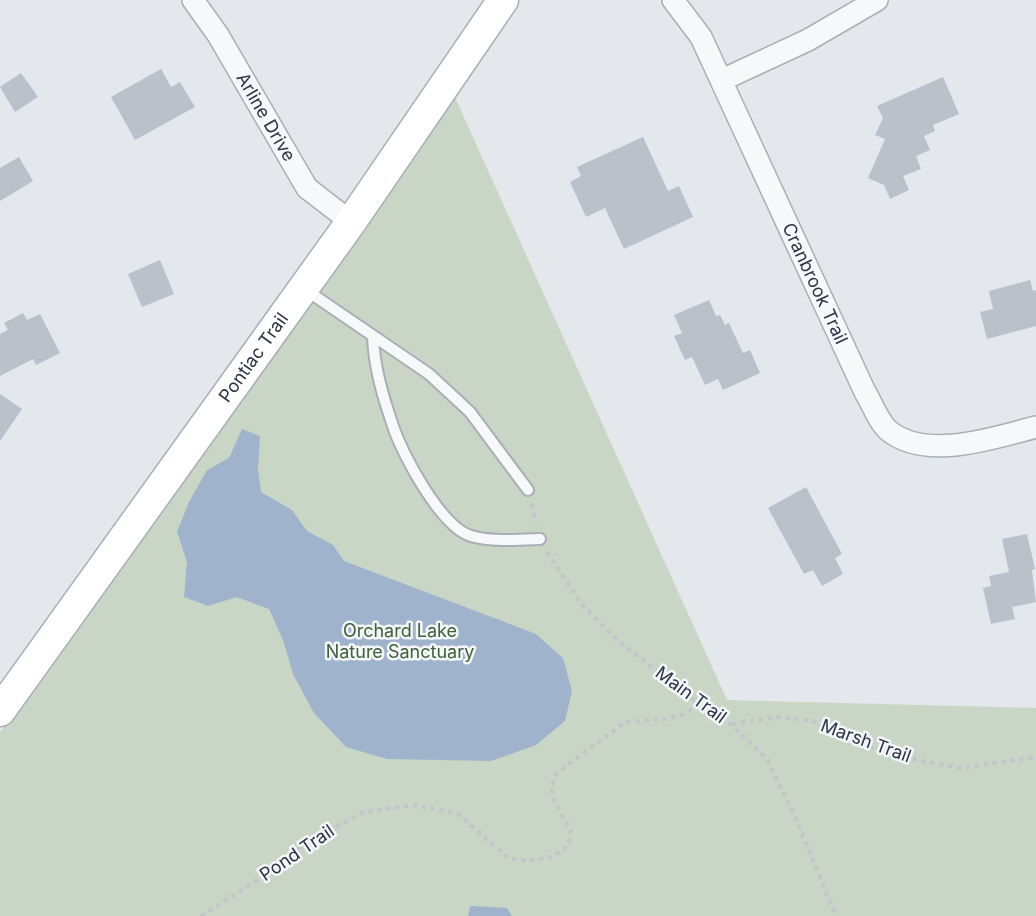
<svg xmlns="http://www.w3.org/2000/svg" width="1036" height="916" viewBox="0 0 1036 916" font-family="Inter,sans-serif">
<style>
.green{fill:#c9d6c5}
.water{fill:#9fb4cc}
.building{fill:#bbc0ca}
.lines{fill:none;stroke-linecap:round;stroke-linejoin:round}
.service-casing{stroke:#a9aeb7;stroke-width:14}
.minor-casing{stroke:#a9aeb7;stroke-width:24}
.secondary-casing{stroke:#a9aeb7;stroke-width:33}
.path{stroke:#c2c5cb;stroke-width:4;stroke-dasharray:4.5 4.5;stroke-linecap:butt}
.service{stroke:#f7f8fa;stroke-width:10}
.minor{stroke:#f7f8fa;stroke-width:21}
.secondary{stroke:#fff;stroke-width:30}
.labels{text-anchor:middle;stroke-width:5;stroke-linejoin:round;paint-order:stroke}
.street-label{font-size:18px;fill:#2b3445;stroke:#f4f6f9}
.park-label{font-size:18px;fill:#3f6138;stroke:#f4f6f9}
</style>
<rect width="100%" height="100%" fill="#e4e7ec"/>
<path class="green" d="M453,93L727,700L1036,708V916H0V732Z"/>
<g class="water">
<path d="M242,429L260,436L258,469L261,492L292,510L307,531L333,545L344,561L536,634L563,658L572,691L565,721L536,745L491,761L387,759L346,747L314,713L293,674L283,640L269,609L237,597L208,606L184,597L187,562L177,532L189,502L207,470L229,458Z"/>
<path d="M470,906L507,908L512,916H468Z"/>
</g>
<g class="building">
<path d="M161,69L171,87L180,82L195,107L135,140L111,97Z"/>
<path d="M21,73L38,97L15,112L0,87Z"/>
<path d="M943,77L959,114L933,125L935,131L924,136L930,150L916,156L921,169L903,176L909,190L890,199L884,185L868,178L885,139L875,135L883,118L877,106Z"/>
<path d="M643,137L668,191L679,186L693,217L624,249L605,208L586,217L570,182L581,176L577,167Z"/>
<path d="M19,157L33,181L0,201V168Z"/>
<path d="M160,260L174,294L142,307L128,274Z"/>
<path d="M1030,280L1033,291L1036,290V326L987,339L980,312L993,309L989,291Z"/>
<path d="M709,300L716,316L720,315L725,325L729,323L743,353L750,350L760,373L723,390L718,379L705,385L692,357L685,360L674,336L682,333L674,315Z"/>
<path d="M23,313L27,320L40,314L60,353L36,365L33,359L0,376V334L8,330L4,323Z"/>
<path d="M0,394L22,409L0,441Z"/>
<path d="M806,487L842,554L835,558L843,574L822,586L813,570L804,574L768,508Z"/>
<path d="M1027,534L1035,569L1032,570L1036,602L1012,607L1015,619L991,624L983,588L991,586L989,576L1009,572L1002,539Z"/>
</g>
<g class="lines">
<g class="service-casing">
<g id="service">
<path d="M306,290L429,374L470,412L528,490"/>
<path d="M373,336C374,367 383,397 393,426C402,454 441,527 471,536C492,542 518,540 540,539"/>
</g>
</g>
<g class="minor-casing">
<g id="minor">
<path id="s1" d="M193,0L218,35L307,188L351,222"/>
<path id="s2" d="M673,0L701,37L865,392C872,403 879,423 889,431C927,461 993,438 1036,427"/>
<path d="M722,80L808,40L877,0"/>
</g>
</g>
<g class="secondary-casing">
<g id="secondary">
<path id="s3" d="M0,711L351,222L503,0"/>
</g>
</g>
<g class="path">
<path d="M531,504L536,523"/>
<path d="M547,552L582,605L616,639L699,704L731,724L767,759L796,819L836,916"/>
<path d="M732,724L779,717L813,721L843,737L900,757L960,768L1036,757"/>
<path d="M201,916L247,887L309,841L364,812L416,805L458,814L508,858L527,861L551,857L564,850L570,840L571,831L552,796V785L557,773L625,722L666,719L684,714L699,704"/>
</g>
<use href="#service" class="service"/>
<use href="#minor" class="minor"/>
<use href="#secondary" class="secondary"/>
</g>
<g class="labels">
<g class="street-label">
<text dy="6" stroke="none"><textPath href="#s1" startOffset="138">Arline Drive</textPath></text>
<text dy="6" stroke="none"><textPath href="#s2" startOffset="318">Cranbrook Trail</textPath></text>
<text dy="6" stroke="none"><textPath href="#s3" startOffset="435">Pontiac Trail</textPath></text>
<text transform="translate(691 695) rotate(36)" y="6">Main Trail</text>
<text transform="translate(866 741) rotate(20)" y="6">Marsh Trail</text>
<text transform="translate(297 853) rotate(-34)" y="6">Pond Trail</text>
</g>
<g class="park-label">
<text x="400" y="637">Orchard Lake<tspan x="400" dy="21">Nature Sanctuary</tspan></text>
</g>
</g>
</svg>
